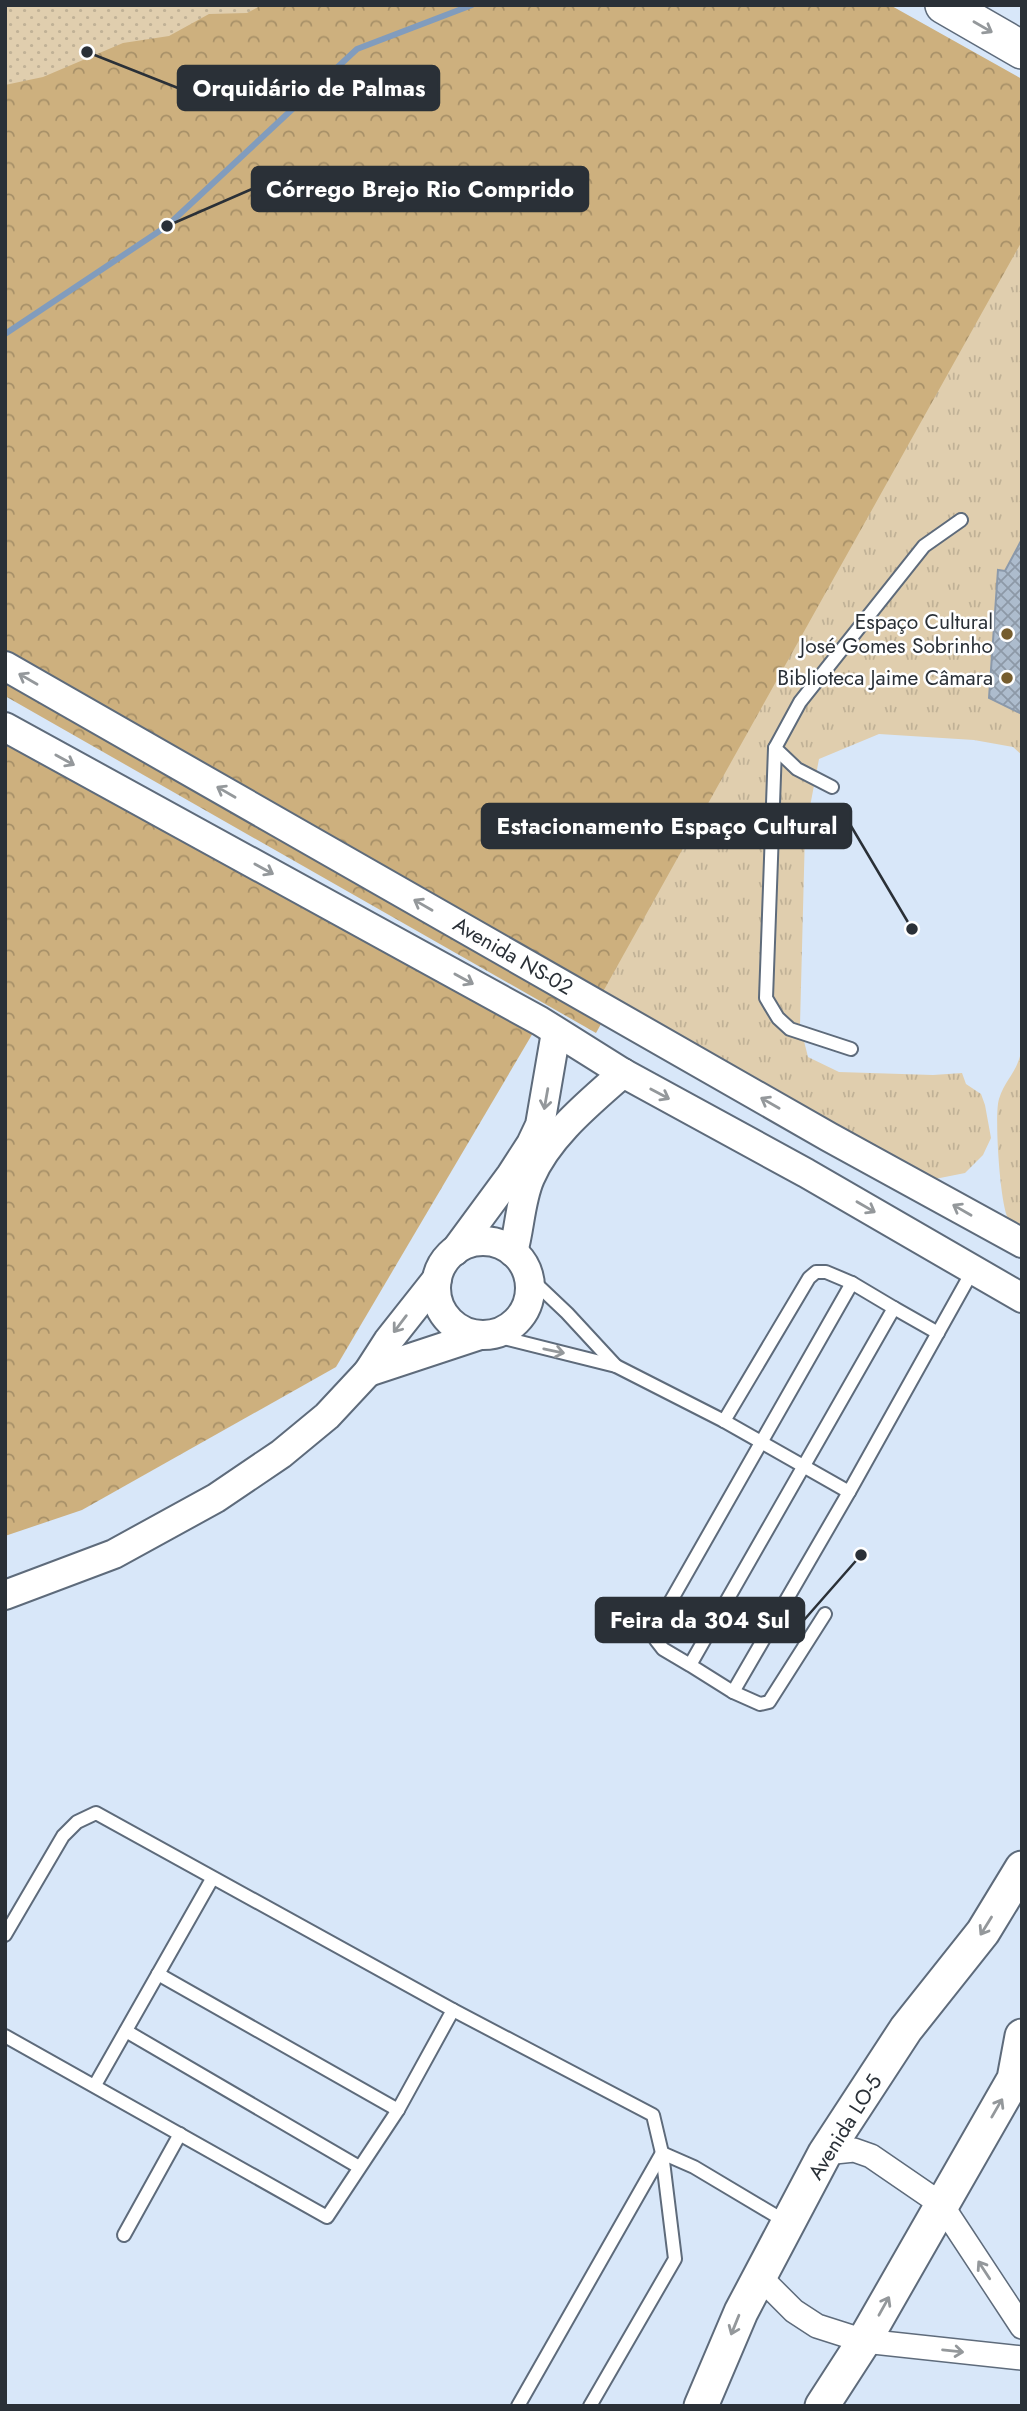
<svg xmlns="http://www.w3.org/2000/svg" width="1027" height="2411" viewBox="0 0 1027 2411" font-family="Jost,sans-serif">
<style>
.grass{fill:url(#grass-dots)}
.forest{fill:url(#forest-crowns)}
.park{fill:url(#park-tufts)}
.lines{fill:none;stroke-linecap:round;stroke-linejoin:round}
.stream{stroke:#819cbd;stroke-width:6}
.building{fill:url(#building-cross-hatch);stroke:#8b99aa;stroke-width:2}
.service-casing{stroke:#5e6b7b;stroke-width:16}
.minor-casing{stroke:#5e6b7b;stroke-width:26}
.tertiary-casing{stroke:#5e6b7b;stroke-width:32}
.secondary-casing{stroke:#5e6b7b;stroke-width:37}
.primary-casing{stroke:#5e6b7b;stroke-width:40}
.service{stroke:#fff;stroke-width:12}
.minor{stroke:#fff;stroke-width:23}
.tertiary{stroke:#fff;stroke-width:28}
.secondary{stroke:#fff;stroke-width:33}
.primary{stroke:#fff;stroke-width:37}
.oneway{stroke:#94989b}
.poi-dot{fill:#765d2e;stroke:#fff;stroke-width:2.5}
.labels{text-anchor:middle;stroke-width:5;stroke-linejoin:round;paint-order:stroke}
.poi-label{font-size:21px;fill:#2a3037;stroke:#fff;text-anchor:end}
.street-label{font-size:21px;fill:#2a3037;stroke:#fff}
.leader{fill:none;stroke:#2a3037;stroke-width:2.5}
.callout-dot{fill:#2a3037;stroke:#fff;stroke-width:2.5}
.callout{fill:#2a3037;stroke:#2a3037;stroke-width:2.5}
.callout-label{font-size:23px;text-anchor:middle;font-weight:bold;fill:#fff}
</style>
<defs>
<pattern id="grass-dots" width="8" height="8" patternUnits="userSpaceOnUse" patternTransform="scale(1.75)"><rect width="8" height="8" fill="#e0ceae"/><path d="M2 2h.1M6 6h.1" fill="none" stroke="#c0b196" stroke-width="1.8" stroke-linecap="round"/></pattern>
<pattern id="forest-crowns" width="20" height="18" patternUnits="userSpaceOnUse" patternTransform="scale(1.75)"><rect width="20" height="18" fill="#cdb07e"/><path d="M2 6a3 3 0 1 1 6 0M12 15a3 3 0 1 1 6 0" fill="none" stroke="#a79068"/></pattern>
<pattern id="park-tufts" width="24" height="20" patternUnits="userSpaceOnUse" patternTransform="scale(1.75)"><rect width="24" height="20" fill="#e0ceae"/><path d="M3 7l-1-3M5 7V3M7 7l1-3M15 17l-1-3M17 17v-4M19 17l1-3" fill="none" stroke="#c0b196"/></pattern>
<pattern id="building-cross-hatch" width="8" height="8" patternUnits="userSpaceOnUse" patternTransform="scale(1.75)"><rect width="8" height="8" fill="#adbccd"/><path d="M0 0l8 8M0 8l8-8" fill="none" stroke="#8d99a7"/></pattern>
</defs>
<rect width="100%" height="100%" fill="#d8e7f9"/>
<path class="grass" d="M5,5H308L5,102Z"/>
<g class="forest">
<path d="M262,5H890L1022,79V270L596,1033L5,696V85L43,77L123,43L169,36L209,14L247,13Z"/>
<path d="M5,727L540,1021L336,1367L82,1510L5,1536Z"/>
</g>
<g class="park">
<path d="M1022,241V755L1013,747L974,740L879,734L819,759L805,833L800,1025L808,1057L839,1072L933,1075L962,1073L966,1084L981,1094L985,1105L991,1138L983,1155L965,1173L925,1181L600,997Z"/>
<path d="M1022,1044V1235C1017,1230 1011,1224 1008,1218C1000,1205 994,1114 999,1099C1006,1077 1020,1071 1022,1044Z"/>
</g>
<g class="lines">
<path class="stream" d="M5,334L167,226L357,49L472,5"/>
</g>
<path class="building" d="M1022,539V714L989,698L998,570L1005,571Z"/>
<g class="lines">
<g class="service-casing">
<g id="service">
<path d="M775,748L797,769L832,787"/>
<path d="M851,1049L790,1029L778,1018L766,998L775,748L800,702L924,546L961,520"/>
<path d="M529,1277L567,1313L616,1366"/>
<path d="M894,1308L938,1333"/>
<path d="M492,1335L616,1366L724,1421L849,1492L973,1270"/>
<path d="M724,1421L809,1278L816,1272H826L852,1283"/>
<path d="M690,1665L663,1649L656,1640V1627L852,1283L894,1308L690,1665L733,1692L849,1492"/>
<path d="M733,1692L760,1704L769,1702L825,1614"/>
<path d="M5,1935L63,1836L77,1822L96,1813L453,2010L653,2115L662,2153L675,2259L590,2406"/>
<path d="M158,1974L398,2110"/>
<path d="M126,2031L359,2167"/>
<path d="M5,2036L327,2217L398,2110L453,2010"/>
<path d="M95,2085L212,1879"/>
<path d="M662,2153L694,2167L788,2223"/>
<path d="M124,2235L180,2134"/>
<path d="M518,2406L662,2153"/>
</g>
</g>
<g class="minor-casing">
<g id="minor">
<path d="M825,2153L854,2150L871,2156L941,2204L1022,2327"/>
<path d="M759,2276L794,2311L817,2326L864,2341L1022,2358"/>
</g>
</g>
<g class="tertiary-casing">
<g id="tertiary">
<path d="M5,666L829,1137L1022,1243"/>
<path d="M5,727L540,1021L623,1073L806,1173L1022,1298"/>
<circle cx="483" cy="1288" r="47"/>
<path d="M455,1251L511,1175L531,1144L540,1125L556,1032"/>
<path d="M513,1252C520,1228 520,1201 530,1178C548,1136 589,1103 623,1073"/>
<path d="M368,1372L477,1336"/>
<path d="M5,1595L114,1554L216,1498L281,1454L327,1416L368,1372L388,1341L437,1279"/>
</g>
</g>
<g class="secondary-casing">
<g id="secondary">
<path d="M701,2406L741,2312L825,2153L906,2029L983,1932L1022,1868"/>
<path d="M822,2406L864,2341L1014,2079L1022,2036"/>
</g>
</g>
<g class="primary-casing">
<path id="primary" d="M944,5L1022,50"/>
</g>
<use href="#service" class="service"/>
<use href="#minor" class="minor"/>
<use href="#tertiary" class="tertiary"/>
<use href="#secondary" class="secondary"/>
<use href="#primary" class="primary"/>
</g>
<defs><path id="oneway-shaft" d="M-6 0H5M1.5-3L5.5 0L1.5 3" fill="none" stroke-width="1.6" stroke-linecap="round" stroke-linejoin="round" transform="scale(1.75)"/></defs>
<g class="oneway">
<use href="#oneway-shaft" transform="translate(983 27) rotate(30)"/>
<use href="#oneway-shaft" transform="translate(28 679) rotate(-150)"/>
<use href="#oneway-shaft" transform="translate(65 760) rotate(29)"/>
<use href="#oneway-shaft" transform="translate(226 792) rotate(-150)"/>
<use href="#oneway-shaft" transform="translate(264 869) rotate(29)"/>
<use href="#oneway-shaft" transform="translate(423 905) rotate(-150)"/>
<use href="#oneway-shaft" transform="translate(464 979) rotate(29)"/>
<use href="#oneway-shaft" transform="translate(660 1094) rotate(28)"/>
<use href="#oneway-shaft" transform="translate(546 1099) rotate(100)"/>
<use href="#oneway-shaft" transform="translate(770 1103) rotate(-150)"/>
<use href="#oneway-shaft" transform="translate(866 1207) rotate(30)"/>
<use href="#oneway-shaft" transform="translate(962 1210) rotate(-150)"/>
<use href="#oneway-shaft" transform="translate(400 1324) rotate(127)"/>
<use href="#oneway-shaft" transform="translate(554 1351) rotate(12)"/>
<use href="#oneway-shaft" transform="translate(986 1926) rotate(122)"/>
<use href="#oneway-shaft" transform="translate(997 2108) rotate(-60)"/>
<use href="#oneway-shaft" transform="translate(984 2270) rotate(-123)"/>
<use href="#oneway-shaft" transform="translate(884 2306) rotate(-61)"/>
<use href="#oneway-shaft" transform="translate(735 2325) rotate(112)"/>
<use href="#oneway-shaft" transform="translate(953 2351) rotate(6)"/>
</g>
<g class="poi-dot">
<circle cx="1007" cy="634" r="7"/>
<circle cx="1007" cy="678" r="7"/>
</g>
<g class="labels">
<g class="poi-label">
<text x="993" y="629">Espaço Cultural<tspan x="993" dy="24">José Gomes Sobrinho</tspan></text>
<text x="993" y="685">Biblioteca Jaime Câmara</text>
</g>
<g class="street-label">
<text transform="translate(513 956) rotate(30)" y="7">Avenida NS-02</text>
<text transform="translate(845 2127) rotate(-58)" y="7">Avenida LO-5</text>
</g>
</g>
<path class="leader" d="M87 52L178 88M167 226L252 189M912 929L851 826M861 1555L804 1620"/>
<g class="callout-dot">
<circle cx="87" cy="52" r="7"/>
<circle cx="167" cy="226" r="7"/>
<circle cx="912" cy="929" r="7"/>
<circle cx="861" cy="1555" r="7"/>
</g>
<g class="callout">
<rect x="178" y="66" width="261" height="44" rx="7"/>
<rect x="252" y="167" width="336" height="44" rx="7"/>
<rect x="482" y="804" width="369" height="44" rx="7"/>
<rect x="596" y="1598" width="208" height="44" rx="7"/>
</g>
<g class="callout-label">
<text x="309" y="96">Orquidário de Palmas</text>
<text x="420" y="197">Córrego Brejo Rio Comprido</text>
<text x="667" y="834">Estacionamento Espaço Cultural</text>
<text x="700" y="1628">Feira da 304 Sul</text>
</g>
<rect width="1027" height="2411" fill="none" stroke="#2a3037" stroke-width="14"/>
</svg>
